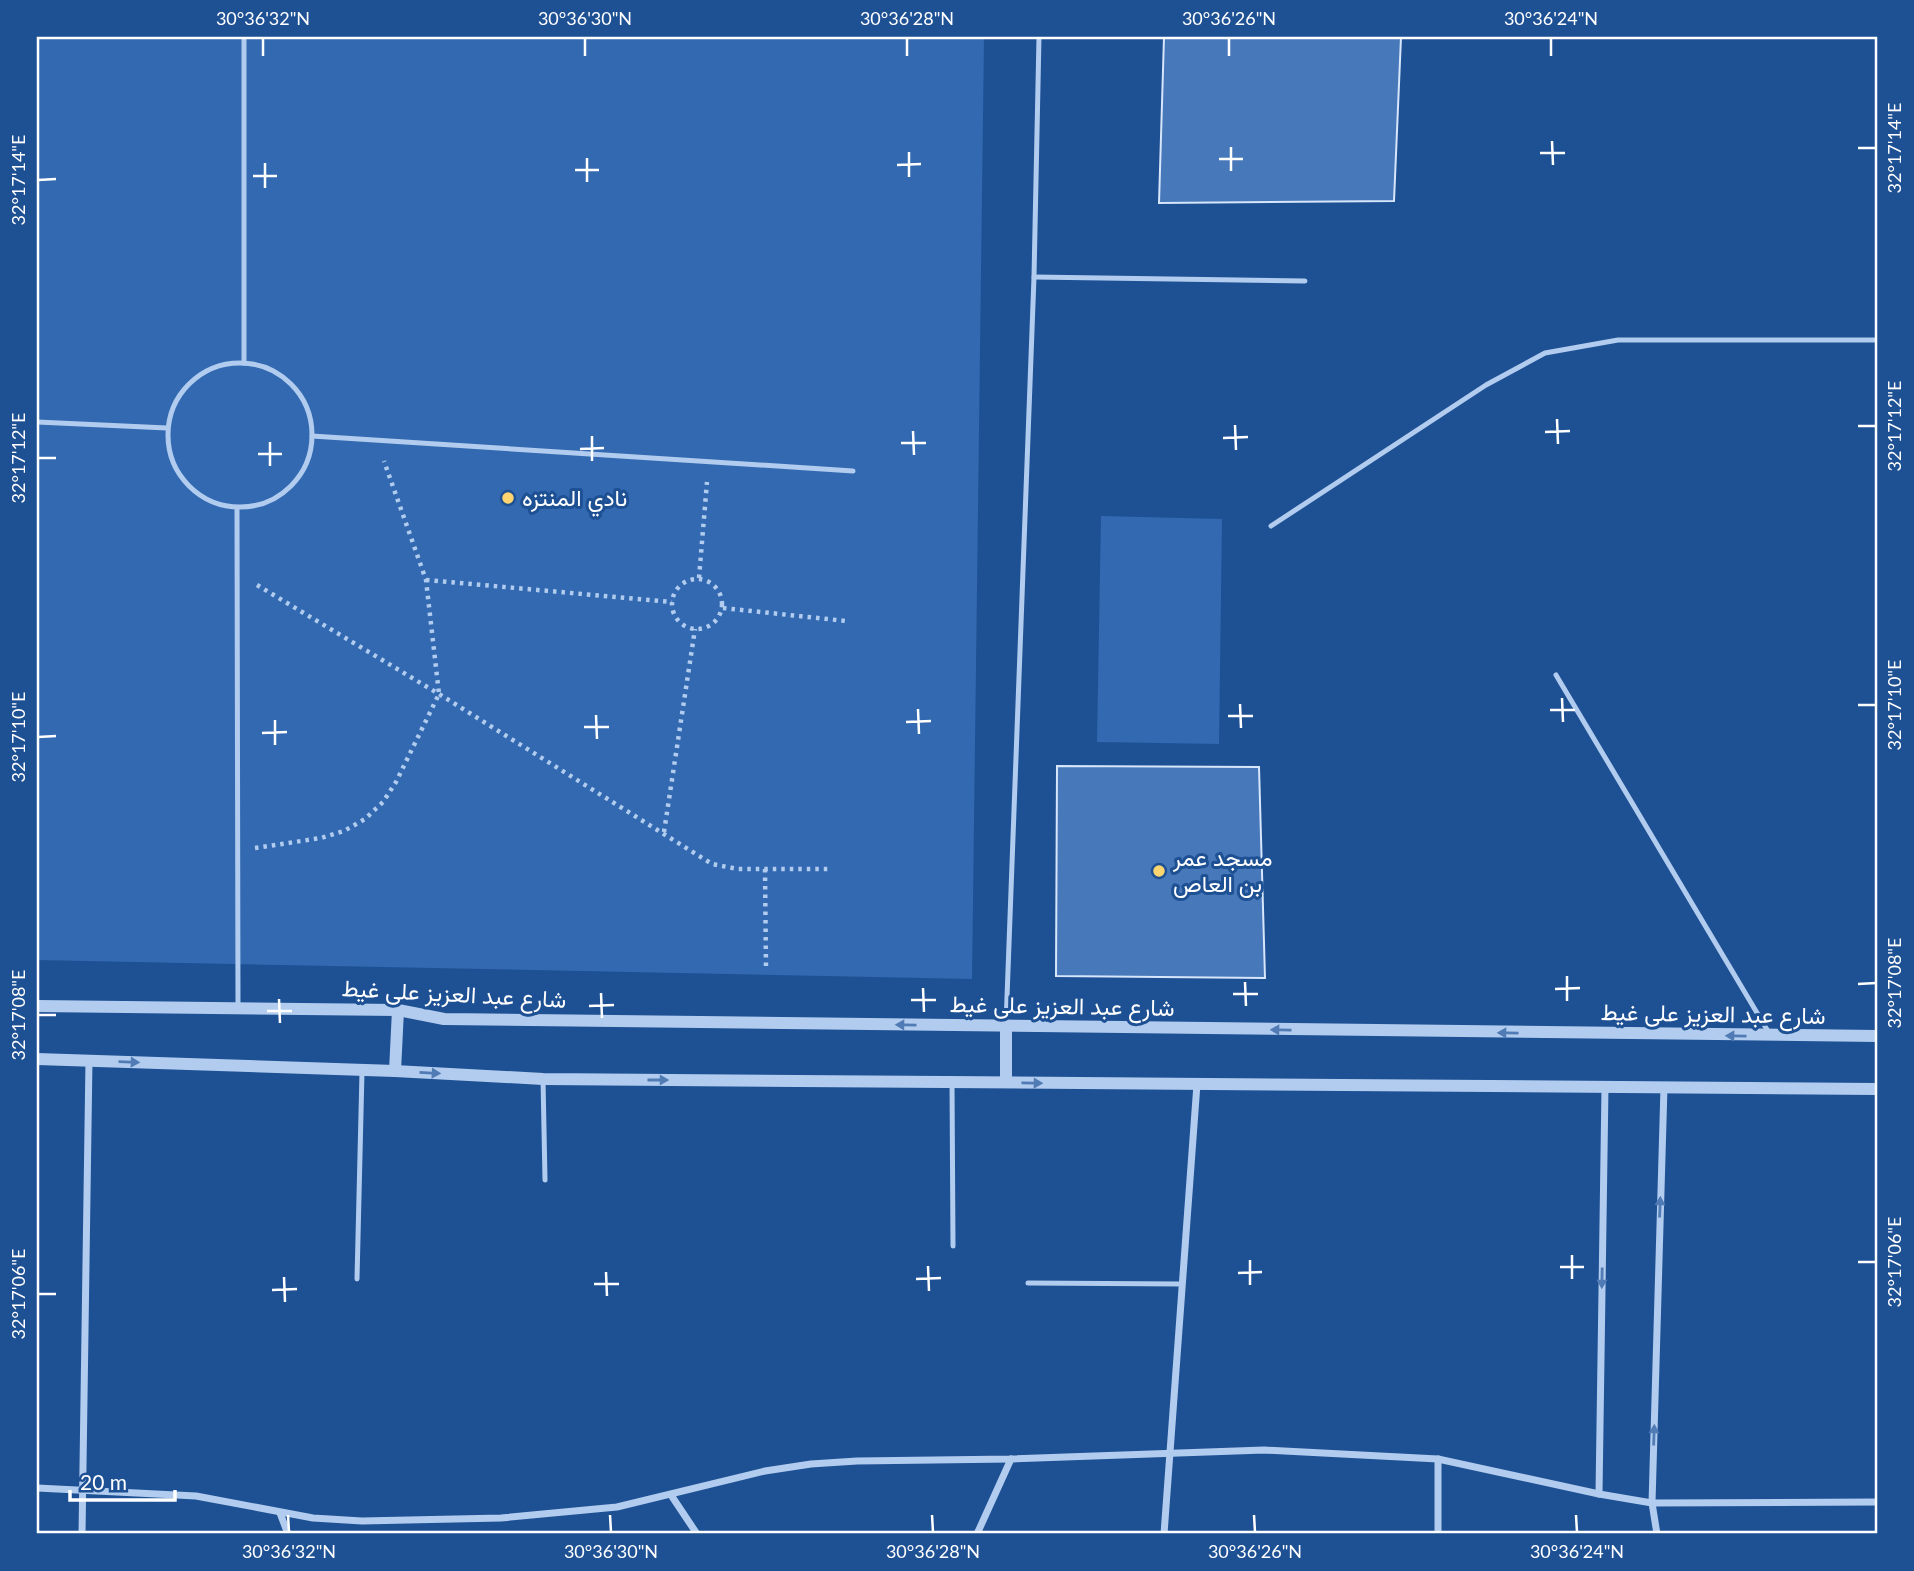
<svg xmlns="http://www.w3.org/2000/svg" width="1914" height="1571" viewBox="0 0 1914 1571" font-family="Lato,Vazirmatn,sans-serif">
<style>
.green{fill:#3269b1}
.building{fill:#4778ba;stroke:#d7e6fa;stroke-width:2}
.lines{fill:none;stroke-linecap:round;stroke-linejoin:round}
.path{stroke:#b1ccee;stroke-width:4.5;stroke-dasharray:3.5 5;stroke-linecap:butt}
.service{stroke:#b1ccee;stroke-width:5}
.minor{stroke:#b1ccee;stroke-width:7}
.tertiary{stroke:#b1ccee;stroke-width:12}
.oneway{fill:#517bb4}
.ticks{fill:none;stroke:#fff;stroke-width:2.5}
.poi-dot{fill:#fdd670;stroke:#1e5094;stroke-width:2.5}
.labels{text-anchor:middle;stroke-width:6;stroke-linejoin:round;paint-order:stroke}
.poi-label{font-size:23px;fill:#fff;stroke:#1e5094;text-anchor:start}
.street-label{font-size:23px;fill:#fff;stroke:#1e5094}
.neatline{fill:none;stroke:#fff;stroke-width:2.5}
.ticks-label{font-size:18px;text-anchor:middle;fill:#fff}
</style>
<rect width="100%" height="100%" fill="#1e5094"/>
<g class="green">
<path d="M37,37H984L972,979L37,960Z"/>
<path d="M1101,516L1222,519L1219,744L1097,742Z"/>
</g>
<g class="building">
<path d="M1164,37H1401L1394,201L1159,203Z"/>
<path d="M1057,766L1259,767L1265,978L1056,976Z"/>
</g>
<g class="lines">
<g class="path">
<path d="M699,578L707,482"/>
<circle cx="697" cy="604" r="25"/>
<path d="M426,580L672,602"/>
<path d="M257,585L439,694L712,864L738,869H828"/>
<path d="M723,608L846,621"/>
<path d="M664,832L695,629"/>
<path d="M255,848L321,838L344,831L365,819L383,802L396,782L439,694L426,580L384,461"/>
<path d="M765,869L766,968"/>
</g>
<g class="service">
<path d="M244,37V363"/>
<path d="M1034,277L1305,281"/>
<circle cx="240" cy="435" r="72"/>
<path d="M37,422L167,428"/>
<path d="M312,436L853,471"/>
<path d="M237,508L238,1008"/>
<path d="M1271,526L1486,385L1545,353L1618,340H1877"/>
<path d="M1556,675L1769,1033"/>
<path d="M1006,1024L1034,277L1039,37"/>
<path d="M543,1079L545,1180"/>
<path d="M952,1082L953,1246"/>
<path d="M357,1279L362,1072"/>
<path d="M1028,1283L1181,1284"/>
</g>
<g class="minor">
<path d="M1438,1459V1534"/>
<path d="M37,1488L196,1496L313,1518L362,1521L501,1518L617,1507L765,1471L811,1464L857,1461L1011,1459L1264,1450L1438,1459L1599,1494L1652,1503L1877,1502"/>
<path d="M1599,1494L1605,1087"/>
<path d="M671,1495L697,1534"/>
<path d="M280,1513L288,1534"/>
<path d="M82,1534L89,1060"/>
<path d="M977,1534L1011,1459"/>
<path d="M1164,1534L1197,1084"/>
<path d="M1657,1534L1652,1503L1664,1087"/>
</g>
<g class="tertiary">
<path d="M37,1006L398,1010L444,1019L1877,1036"/>
<path d="M1006,1026V1082"/>
<path d="M37,1059L395,1071L543,1079L1877,1089"/>
<path d="M395,1071L398,1010"/>
</g>
</g>
<defs><path id="oneway-solid" d="M-6-.8H1V-3.2L6.5 0L1 3.2V.8H-6Z" transform="scale(1.75)"/></defs>
<g class="oneway">
<use href="#oneway-solid" transform="translate(906 1025) rotate(-179)"/>
<use href="#oneway-solid" transform="translate(1281 1030) rotate(-179)"/>
<use href="#oneway-solid" transform="translate(1508 1033) rotate(-179)"/>
<use href="#oneway-solid" transform="translate(1736 1036) rotate(-179)"/>
<use href="#oneway-solid" transform="translate(129 1062) rotate(2)"/>
<use href="#oneway-solid" transform="translate(430 1073) rotate(3)"/>
<use href="#oneway-solid" transform="translate(658 1080)"/>
<use href="#oneway-solid" transform="translate(1032 1083) rotate(1)"/>
<use href="#oneway-solid" transform="translate(1660 1207) rotate(-88)"/>
<use href="#oneway-solid" transform="translate(1602 1278) rotate(91)"/>
<use href="#oneway-solid" transform="translate(1654 1435) rotate(-88)"/>
</g>
<path class="ticks" d="M263,38V56M585,38V56M907,38V56M1229,38V56M1551,38V56M1552,141L1553,165M1231,147V171M1858,148H1876M909,152V177M1540,153H1565M587,158V182M1219,159H1243M265,163V188M897,165L921,164M575,170H599M253,176H277M38,180L56,179M1557,419L1558,444M1235,425L1236,450M1858,426H1876M913,431L914,455M1545,432L1570,431M592,436V461M1223,438L1248,437M270,442V466M901,443H926M580,449L604,448M258,454H282M38,458H56M1562,698L1563,722M1240,704L1241,728M1858,705H1876M918,709L919,734M1550,710H1575M596,715L597,739M1228,716H1253M275,720V745M906,722L931,721M584,727H609M262,733L287,732M38,737L56,736M1567,976V1001M1245,982L1246,1006M1858,984L1876,983M923,988L924,1012M1555,989L1580,988M601,993L602,1018M1233,994H1258M279,999L280,1023M911,1000H936M589,1006L614,1005M267,1011H292M38,1015H56M1572,1255V1279M1250,1260V1285M1858,1262H1876M928,1266L929,1291M1560,1267H1584M606,1272L607,1296M1238,1273L1262,1272M284,1277L285,1302M916,1279L941,1278M594,1284H619M272,1290L297,1289M38,1294H56M288,1515L289,1532M610,1515L611,1532M932,1515L933,1532M1254,1515L1255,1532M1576,1515L1577,1532"/>
<g class="poi-dot">
<circle cx="508" cy="498" r="7"/>
<circle cx="1159" cy="871" r="7"/>
</g>
<g class="labels">
<g class="poi-label">
<text x="522" y="506">نادي المنتزه</text>
<text x="1173" y="866">مسجد عمر<tspan x="1173" dy="26">بن العاص</tspan></text>
</g>
<g class="street-label">
<text transform="translate(454 994) rotate(3)" y="8">شارع عبد العزيز على غيط</text>
<text transform="translate(1062 1006) rotate(1)" y="8">شارع عبد العزيز على غيط</text>
<text transform="translate(1713 1014) rotate(1)" y="8">شارع عبد العزيز على غيط</text>
</g>
</g>
<rect width="1914" height="1571" fill="none" stroke="#1e5094" stroke-width="77"/>
<path d="M70 1490v10h105v-10" fill="none" stroke="#ffffff" stroke-width="3.5"/>
<text x="80" y="1490" font-size="21" fill="#ffffff" stroke="#1e5094" stroke-width="5" paint-order="stroke">20 m</text>
<rect x="38" y="38" width="1838" height="1494" class="neatline"/>
<g class="ticks-label">
<text x="263" y="25">30°36'32"N</text>
<text x="585" y="25">30°36'30"N</text>
<text x="907" y="25">30°36'28"N</text>
<text x="1229" y="25">30°36'26"N</text>
<text x="1551" y="25">30°36'24"N</text>
<text transform="translate(1895 148) rotate(-90)" y="6">32°17'14"E</text>
<text transform="translate(19 180) rotate(-90)" y="6">32°17'14"E</text>
<text transform="translate(1895 426) rotate(-90)" y="6">32°17'12"E</text>
<text transform="translate(19 458) rotate(-90)" y="6">32°17'12"E</text>
<text transform="translate(1895 705) rotate(-90)" y="6">32°17'10"E</text>
<text transform="translate(19 737) rotate(-90)" y="6">32°17'10"E</text>
<text transform="translate(1895 983) rotate(-90)" y="6">32°17'08"E</text>
<text transform="translate(19 1015) rotate(-90)" y="6">32°17'08"E</text>
<text transform="translate(1895 1262) rotate(-90)" y="6">32°17'06"E</text>
<text transform="translate(19 1294) rotate(-90)" y="6">32°17'06"E</text>
<text x="289" y="1558">30°36'32"N</text>
<text x="611" y="1558">30°36'30"N</text>
<text x="933" y="1558">30°36'28"N</text>
<text x="1255" y="1558">30°36'26"N</text>
<text x="1577" y="1558">30°36'24"N</text>
</g>
</svg>
